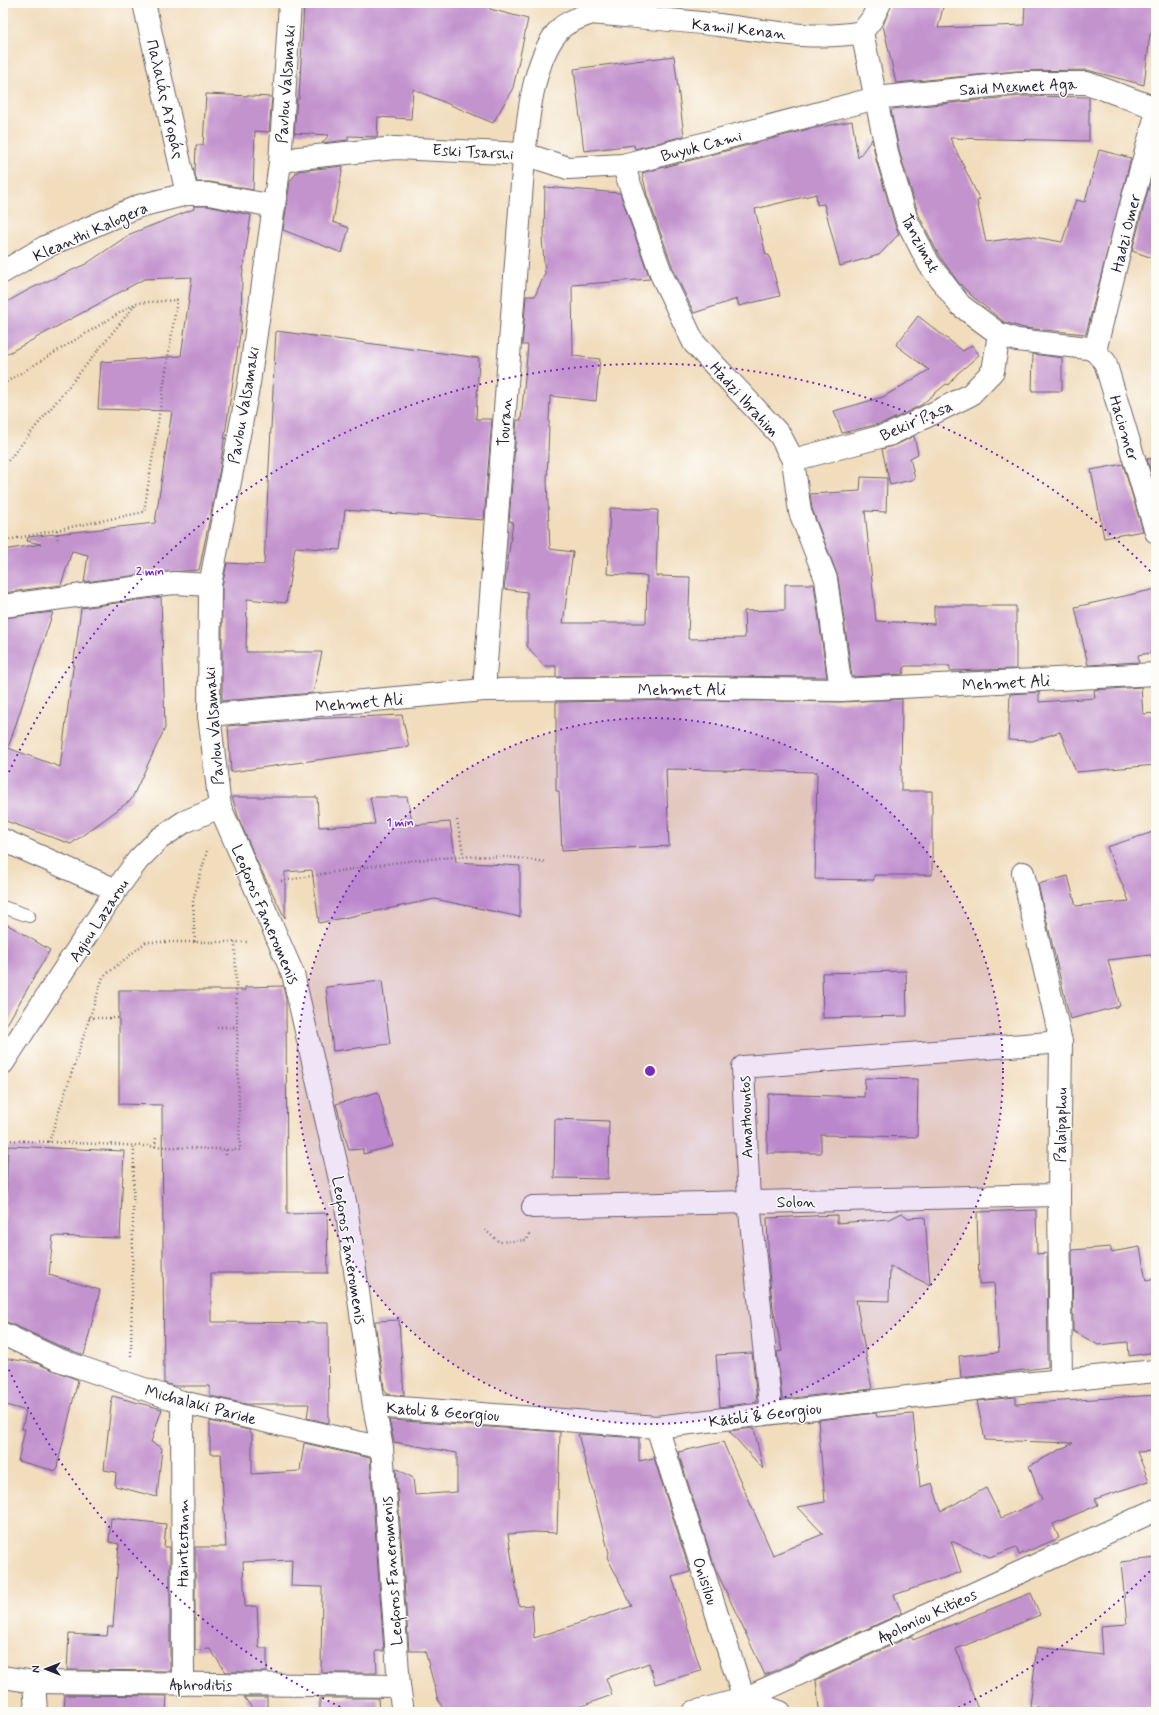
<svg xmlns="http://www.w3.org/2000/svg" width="1159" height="1715" viewBox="0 0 1159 1715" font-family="Mynerve,sans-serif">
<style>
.building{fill:#c393ce}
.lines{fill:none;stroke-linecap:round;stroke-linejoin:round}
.lane-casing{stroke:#6a6368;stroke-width:14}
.street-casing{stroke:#6a6368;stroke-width:24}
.secondary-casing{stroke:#6a6368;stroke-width:24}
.path{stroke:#6a6368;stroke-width:2.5;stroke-dasharray:1 3;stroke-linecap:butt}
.lane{stroke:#fff;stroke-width:12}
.street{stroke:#fff;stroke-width:22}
.secondary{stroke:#fff;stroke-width:22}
.ring{fill:none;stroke:#7b2cbf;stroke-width:2;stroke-dasharray:2 4}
.labels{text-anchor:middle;stroke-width:3;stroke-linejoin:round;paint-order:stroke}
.street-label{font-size:16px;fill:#22223b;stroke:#fdfcf7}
.centre{fill:#7b2cbf;stroke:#fdfcf7;stroke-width:2}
.ring-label{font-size:12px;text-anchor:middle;font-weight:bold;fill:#7b2cbf;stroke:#fdfcf7;stroke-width:3;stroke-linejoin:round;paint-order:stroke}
</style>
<rect width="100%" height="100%" fill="#fdfcf7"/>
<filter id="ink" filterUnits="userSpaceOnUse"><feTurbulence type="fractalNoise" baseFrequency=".025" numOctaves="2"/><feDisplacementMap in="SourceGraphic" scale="8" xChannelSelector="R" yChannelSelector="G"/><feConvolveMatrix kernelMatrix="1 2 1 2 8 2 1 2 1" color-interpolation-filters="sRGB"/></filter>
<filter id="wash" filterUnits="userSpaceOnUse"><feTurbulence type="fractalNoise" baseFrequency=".012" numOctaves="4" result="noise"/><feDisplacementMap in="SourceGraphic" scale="16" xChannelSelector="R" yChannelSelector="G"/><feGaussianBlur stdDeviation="0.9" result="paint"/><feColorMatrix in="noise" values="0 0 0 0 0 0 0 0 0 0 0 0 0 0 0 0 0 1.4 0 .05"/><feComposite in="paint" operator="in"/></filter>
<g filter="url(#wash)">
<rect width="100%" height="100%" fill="#f1dcbc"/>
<g id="blocks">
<g class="building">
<path d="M304,3H489L490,9L528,19L513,88L493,123L413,89L411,119L378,117L377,137L348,136V140L322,143L329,135L294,133L297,99H299Z"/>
<path d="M892,3H944L938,28L1024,25L1025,3H1156V33L1150,34L1144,85L1087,70L1017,71L896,83L883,25Z"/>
<path d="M674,56L684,136L635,149L634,145L584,151L574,69Z"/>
<path d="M206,94L272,97L269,132L255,131L253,190L210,182H197L195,174L196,145H203Z"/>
<path d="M1019,96L1089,97V141L950,138L980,200L977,201L986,242L1029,236L1062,242L1076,200L1085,202L1099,150L1131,158L1086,334L1024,328L1004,322L972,296L958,282L940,257L919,216L900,154L891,111L893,109Z"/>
<path d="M852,121L858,158L872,139L876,160L895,225L899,234L879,255L840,266L824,204L817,205L816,194L755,209L766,255H769L780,296L739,306L737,299L694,313L674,271L647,195L642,173L809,129Z"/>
<path d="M1155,164H1156V259L1132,251Z"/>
<path d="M343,166L333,222L349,228L342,253L283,230L290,181L298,171Z"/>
<path d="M545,187L620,193L650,279L572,285L573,356L600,359L596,401L550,396L547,481L550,549L573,552L563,623H646L647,576L607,574L610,508L658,510L656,576L690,577L688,639L745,638L744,611L785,610V584H814L827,677L691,676L556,677V666H544L527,646V592L504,589L513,522L509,521L517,420H521L528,345H522L526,296H535L545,273L542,238H544Z"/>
<path d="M194,206H207L251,215L242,278L241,328L219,474L199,570L154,573L84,582L88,555L72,551L61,585L3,593V550L41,544L27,541L28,537L155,523L172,411L98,409L101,362L181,356L192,277L144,279L3,356V304L32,288L86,264L130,234L194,209Z"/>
<path d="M918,316L963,351L972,345L979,355L957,374L948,385L946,384L921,405L887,422L842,433L834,411L883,397L929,370L896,345Z"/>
<path d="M276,331L479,358L476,419H492L484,520L345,510L340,550L295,547L286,603L247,599L246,652H322L313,693L222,701V586L227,563L264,565Z"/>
<path d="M1033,354L1062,358V391H1032Z"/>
<path d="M914,436L918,454L910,458L915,479L890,485L882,449L896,445Z"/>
<path d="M1156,458V488L1147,459Z"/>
<path d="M1123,464L1143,531L1104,538L1091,470Z"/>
<path d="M861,477L887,478L886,512L865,511L876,621L934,624V606H1016V669L950,671V666H905L903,674L852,677L838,577L812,509L810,494L860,491Z"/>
<path d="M1156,589V652L1138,655L1139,662L1088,665L1075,607Z"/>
<path d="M161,597L165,728L131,800L71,844L3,820V618L53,612L8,748L60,767L81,608Z"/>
<path d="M1141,687L1143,714L1156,713V765L1076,772L1060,732L1032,741L1008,740L1010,694L1039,692V702L1095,698L1094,690Z"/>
<path d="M902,699L901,791H932V875H874V880L815,879L817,772L666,769L669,846L562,851L559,791H556V702L691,700L841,702Z"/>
<path d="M402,715L409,747L231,772L228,726L308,719Z"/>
<path d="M232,797H317L319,827L375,824L370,797H407L413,825L450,822L456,862L520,866V917L435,899L319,923L312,870L285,872V918L258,864L239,819Z"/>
<path d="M1156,831V965L1151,955L1108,960L1120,1006L1070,1019L1038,884L1068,876L1076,906L1129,901L1107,847Z"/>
<path d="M3,922L50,950L3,1031Z"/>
<path d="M906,971L907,1016L823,1018L822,973Z"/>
<path d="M382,981L390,1044L333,1051L326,987Z"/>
<path d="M283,986L286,999L287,1214L327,1213L328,1273H211V1322L328,1323L329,1423L307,1418L309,1404H246L210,1396V1386H174L164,1383L162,1105L119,1104V990H245V987Z"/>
<path d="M865,1078L918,1079L917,1137L821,1135V1153H767L768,1094L864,1097Z"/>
<path d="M378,1092L393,1146L363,1154V1149L349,1150L336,1104Z"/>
<path d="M555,1119L609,1121L608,1179L554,1178Z"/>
<path d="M8,1146L124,1151L120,1238L53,1236L49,1275L100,1290L84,1355L64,1348L3,1320V1258Z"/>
<path d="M1036,1210L1037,1254L1047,1253L1048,1367L961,1378L959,1356L999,1352L994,1283L979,1284L977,1212Z"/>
<path d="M902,1213L908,1218L925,1217L930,1285L890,1266L889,1301L856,1300L872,1389L782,1399L777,1352L782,1351L773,1308L769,1273L767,1218L837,1215V1223L890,1219Z"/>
<path d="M1111,1247V1252L1140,1247L1146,1281L1156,1279V1352L1129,1356L1128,1342L1098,1345L1073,1331L1072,1250Z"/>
<path d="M399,1320L404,1396L387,1394L384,1388L375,1321Z"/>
<path d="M752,1353L757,1402L720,1407L716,1355Z"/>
<path d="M3,1358L36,1363L78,1380L56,1471L18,1461L25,1429H22L26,1411L3,1404Z"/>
<path d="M1156,1395V1451L1137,1452L1149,1481L1095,1499L1098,1505L1053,1524L1059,1538L1019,1555L1016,1547L990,1557L951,1541L961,1572L894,1595L902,1613L765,1675L715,1568L678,1452L723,1442L773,1555L823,1534L798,1507L825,1502L818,1420L876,1413L877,1417L913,1414L920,1487L932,1483L941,1511L986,1488L1001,1518L1042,1500L1029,1466L1073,1443L985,1440L977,1401L1016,1397V1404Z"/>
<path d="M112,1396L162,1409L151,1442L162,1448L157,1497L115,1486L116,1472L104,1470Z"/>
<path d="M389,1420L560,1432L557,1533L533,1532L508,1534L519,1606L532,1605L534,1638L632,1606L607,1557L609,1553L578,1434L639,1438V1461L654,1458L690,1572L672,1577L701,1671L655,1684L649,1663L606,1678L612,1695L565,1712H445L438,1700L425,1651H409L396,1468L413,1478L415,1495L457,1492V1453L394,1442Z"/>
<path d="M210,1421L249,1430L252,1434V1474L300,1471L304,1443L370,1458L384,1651H376L377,1673H321L322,1587L291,1586L292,1560L243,1562L245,1607L257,1606L259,1648H267V1672H226L210,1649L195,1650V1547H226L221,1454H210Z"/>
<path d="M754,1428L763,1469L729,1431Z"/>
<path d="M111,1518L166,1524L164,1547H170V1671L67,1670L69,1634L107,1636L108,1627H113L119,1544L109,1542Z"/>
<path d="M1156,1558V1712H1074L1030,1706L1037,1647L1102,1655L1100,1626L1127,1624L1121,1562Z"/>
<path d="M1031,1593L1040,1615L956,1649L979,1712H834L819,1709L816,1680L911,1636L913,1640Z"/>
<path d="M65,1695L167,1696L166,1712H64Z"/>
<path d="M244,1697H267V1712H255Z"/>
<path d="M320,1698H378L379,1712H320Z"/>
</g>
</g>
</g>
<g filter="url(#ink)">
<use href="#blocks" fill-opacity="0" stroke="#6a6368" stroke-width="1"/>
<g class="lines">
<g class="lane-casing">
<path id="lane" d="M3,907L29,916"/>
</g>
<g class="street-casing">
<g id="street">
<path d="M144,3L187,194"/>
<path d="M591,13C634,17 676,20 719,25C765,31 816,41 862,32"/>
<path d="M280,163L298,158L395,148L524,154L568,168L623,165L876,98L1018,83H1087L1156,108"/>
<path d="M623,165L662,276L694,343L780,435L793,460L800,512L826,579L841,690"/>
<path d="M3,272L45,247L139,206L187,194H208L274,206"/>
<path d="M1095,351L1128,216L1156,115"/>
<path d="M793,460L891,434L970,395L993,371L999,334"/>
<path d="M220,807L293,974L346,1206L374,1406L382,1448L399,1686L403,1712"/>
<path d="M3,840L116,890"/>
<path d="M1023,873L1061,1042L1059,1195L1061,1381"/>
<path d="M533,1207L1059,1195"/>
<path d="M3,1334L59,1360L182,1402L382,1448"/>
<path d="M182,1402L183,1684"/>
<path d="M374,1406L657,1427L1000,1386L1156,1371"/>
<path d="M771,1413L749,1202L743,1067L1061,1042"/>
<path d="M657,1427L744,1699"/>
<path d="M3,1677L34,1682L399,1686"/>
<path d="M34,1682L36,1712"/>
</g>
</g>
<g class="secondary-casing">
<g id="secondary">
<path d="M880,3L872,19L862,32L888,157L907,221L929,264L960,305L999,334L1017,340L1088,348L1095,351L1105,362L1156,532"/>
<path d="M3,606L155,585L175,583L210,585"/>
<path d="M484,690L522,183C526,139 529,60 561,28C568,21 582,17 591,13V3"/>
<path d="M209,715L484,690L691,688L841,690L1156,674"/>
<path d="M3,1063L116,890L138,860L159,839L184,822L220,807L209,715L210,585L249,383L280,163L290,3"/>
<path d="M744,1699L780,1712"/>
<path d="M694,1712L744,1699L1156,1510"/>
</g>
</g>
<g class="path">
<path d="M3,384L136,303L177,300L144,512L3,541"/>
<path d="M3,467L135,305"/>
<path d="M57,530L58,542"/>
<path d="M457,820L464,858"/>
<path d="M281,881C355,869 431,853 506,857C519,858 532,860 545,862"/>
<path d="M195,942L193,900L208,848"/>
<path d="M89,1018H119"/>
<path d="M217,1027H237"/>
<path d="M3,1140L240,1150L235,942H249"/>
<path d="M49,1142L103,977L146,942H235"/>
<path d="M155,1147L156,1137"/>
<path d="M226,1150V1157"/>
<path d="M485,1230L499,1242L527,1240L529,1234"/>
<path d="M131,1356L134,1147"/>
</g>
<use href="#lane" class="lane"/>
<use href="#street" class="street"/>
<use href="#secondary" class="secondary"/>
</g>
</g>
<circle cx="650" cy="1071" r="353" fill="#7b2cbf" fill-opacity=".12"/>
<g class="ring">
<circle cx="650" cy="1071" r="353"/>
<path d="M1154 1567A707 707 0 0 1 949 1712M351 1712A707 707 0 0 1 4 1359M4 783A707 707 0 0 1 1154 575"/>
</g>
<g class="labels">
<g class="street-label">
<text transform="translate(739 28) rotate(6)" y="6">Kamil Kenan</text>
<text transform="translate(285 84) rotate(-86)" y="6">Pavlou Valsamaki</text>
<text transform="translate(1018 86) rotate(-3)" y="6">Said Mexmet Aga</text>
<text transform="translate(166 99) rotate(77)" y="6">Παλαιάς Αγοράς</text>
<text transform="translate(701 145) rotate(-15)" y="6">Buyuk Cami</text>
<text transform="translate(473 151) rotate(3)" y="6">Eski Tsarshi</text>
<text transform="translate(90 231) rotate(-24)" y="6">Kleanthi Kalogera</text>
<text transform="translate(1125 233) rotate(-76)" y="6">Hadzi Omer</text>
<text transform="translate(921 243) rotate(62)" y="6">Tanzimat</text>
<text transform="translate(745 399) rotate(48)" y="6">Hadzi Ibrahim</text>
<text transform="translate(243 405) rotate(-80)" y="6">Pavlou Valsamaki</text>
<text transform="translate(916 420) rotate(-24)" y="6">Bekir Pasa</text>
<text transform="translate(504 422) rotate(-86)" y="6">Touran</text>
<text transform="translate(1125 428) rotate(73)" y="6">Haciomer</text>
<text transform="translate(1006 682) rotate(-3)" y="6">Mehmet Ali</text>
<text x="682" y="695">Mehmet Ali</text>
<text transform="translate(359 702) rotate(-5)" y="6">Mehmet Ali</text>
<text transform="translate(213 726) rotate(-94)" y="6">Pavlou Valsamaki</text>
<text transform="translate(266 914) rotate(67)" y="6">Leoforos Faneromenis</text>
<text transform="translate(98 920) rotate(-57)" y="6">Agiou Lazarou</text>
<text transform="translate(745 1117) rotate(-92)" y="6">Amathountos</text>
<text transform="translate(1060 1125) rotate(-89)" y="6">Palaipaphou</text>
<text transform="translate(796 1201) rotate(-1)" y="6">Solon</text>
<text transform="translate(350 1250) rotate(81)" y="6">Leoforos Faneromenis</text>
<text transform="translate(201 1404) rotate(15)" y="6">Michalaki Paride</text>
<text transform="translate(443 1411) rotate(4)" y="6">Katoli &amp; Georgiou</text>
<text transform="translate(765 1414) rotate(-7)" y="6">Katoli &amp; Georgiou</text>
<text transform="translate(182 1543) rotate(-90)" y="6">Haintestanm</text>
<text transform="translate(391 1571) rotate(-94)" y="6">Leoforos Faneromenis</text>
<text transform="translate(706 1581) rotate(72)" y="6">Onisilou</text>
<text transform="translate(927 1615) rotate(-25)" y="6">Apoloniou Kitieos</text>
<text transform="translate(201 1684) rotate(1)" y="6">Aphroditis</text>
</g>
</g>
<circle cx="650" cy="1071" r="6" class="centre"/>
<g class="ring-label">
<text x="150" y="575">2 min</text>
<text x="400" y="826">1 min</text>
</g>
<rect width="1159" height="1715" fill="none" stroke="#fdfcf7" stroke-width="16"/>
<g transform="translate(46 1669) rotate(270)" stroke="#fdfcf7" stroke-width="3" paint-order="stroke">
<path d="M0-3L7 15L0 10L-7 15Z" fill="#22223b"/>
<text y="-6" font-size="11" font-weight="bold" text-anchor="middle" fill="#22223b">N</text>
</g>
</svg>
